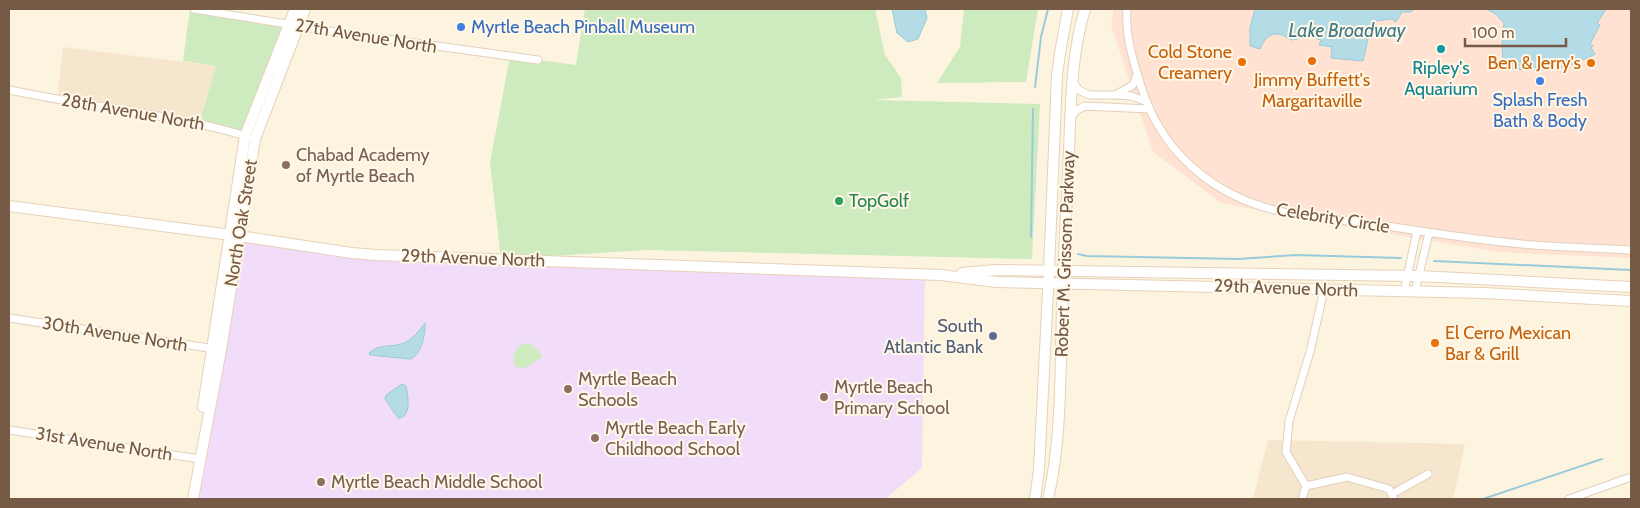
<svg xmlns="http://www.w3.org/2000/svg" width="1640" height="508" viewBox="0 0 1640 508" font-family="Cabin,sans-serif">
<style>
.residential{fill:#f5e6cd}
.commercial{fill:#ffe2d2}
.education{fill:#f1dcf9}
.green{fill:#cdebbe}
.water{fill:#b3dce7;stroke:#99cbda}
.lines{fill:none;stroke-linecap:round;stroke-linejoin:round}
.stream{stroke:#99cbda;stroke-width:2}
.street-casing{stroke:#e2d0bb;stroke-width:9}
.secondary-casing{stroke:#e7d1b9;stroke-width:12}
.street{stroke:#fff;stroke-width:7}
.secondary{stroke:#fff;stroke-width:10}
.shop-dot{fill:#3f7fe0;stroke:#fff7e7;stroke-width:2}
.culture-dot{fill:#0f9aa8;stroke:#fff7e7;stroke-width:2}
.food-dot{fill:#e8710a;stroke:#fff7e7;stroke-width:2}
.education-dot{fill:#8d6e63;stroke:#fff7e7;stroke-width:2}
.leisure-dot{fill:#2e9e5b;stroke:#fff7e7;stroke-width:2}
.service-dot{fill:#5c6f8a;stroke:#fff7e7;stroke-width:2}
.labels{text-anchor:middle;stroke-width:4;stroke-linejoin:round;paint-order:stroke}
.shop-label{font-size:18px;fill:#366cbe;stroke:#fff7e7;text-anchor:start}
.street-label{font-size:18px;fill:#755a46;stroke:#fff7e7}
.food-label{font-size:18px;fill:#c56008;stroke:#fff7e7;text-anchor:end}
.culture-label{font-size:18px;fill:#0d838f;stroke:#fff7e7}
.education-label{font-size:18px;fill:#785e54;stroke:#fff7e7;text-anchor:start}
.leisure-label{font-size:18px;fill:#27864d;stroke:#fff7e7;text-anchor:start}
.service-label{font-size:18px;fill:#4e5e75;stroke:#fff7e7;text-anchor:end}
.water-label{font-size:19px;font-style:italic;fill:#3e798a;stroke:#fff7e7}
</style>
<rect width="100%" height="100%" fill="#fdf4df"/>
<g class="residential">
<path d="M63,47L216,66L200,122L57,100Z"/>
<path d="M1268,440L1465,444L1453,499H1253Z"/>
</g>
<path class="commercial" d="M1114,9H1631V258L1499,252L1317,222L1221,203L1153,152L1111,25Z"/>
<path class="education" d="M239,236L352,253L925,274L922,468L885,499H193Z"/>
<g class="green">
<path d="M190,9L288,24L245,136L200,122L216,66L183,61Z"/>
<path d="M585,9H875L885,55L901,78L902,97L874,100L1040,104L1032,259L648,250L501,259L490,163L510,56L576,65Z"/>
<path d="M964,9H1038L1026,82L937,83L960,47Z"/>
<path d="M529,343L540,352L542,357L525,368L516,367C511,361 514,350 521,345C521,345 528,343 529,343Z"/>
</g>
<g class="water">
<path d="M892,9H925L927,18L918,39L908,42L897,33Z"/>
<path d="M1255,9H1414L1411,12H1402L1396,22L1392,19L1383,20L1376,21L1371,26L1363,61L1331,58L1332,47L1319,45L1321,40L1310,37L1291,40C1277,30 1267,32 1260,49L1250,46V28Z"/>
<path d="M1486,9H1606L1597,23L1600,25L1590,44L1593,46L1591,48L1595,54C1564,70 1546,72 1512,69L1503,59L1502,45L1504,23L1496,14Z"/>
<path d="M425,323C426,333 421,356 410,359L370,355L369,353C380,343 391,348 404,343C413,339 419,331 425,323Z"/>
<path d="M402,384L406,386C408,395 412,418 398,418L385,399L386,395Z"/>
</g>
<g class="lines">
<g class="stream">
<path d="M1035,87L1041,37L1048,9"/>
<path d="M1031,237L1033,109"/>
<path d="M1078,254L1087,256L1238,259L1296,255L1401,258"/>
<path d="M1434,261L1631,270"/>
<path d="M1483,499L1602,459"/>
</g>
<g class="street-casing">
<g id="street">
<path d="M194,9L336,32L538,60"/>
<path d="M1127,9C1125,36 1133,60 1141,86C1164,161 1226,205 1301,215C1330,220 1359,221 1387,226C1432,233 1477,240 1522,244C1558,247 1595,248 1631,250"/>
<path d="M1073,82L1079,90L1089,95H1115L1133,85L1137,75"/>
<path d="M9,90C45,97 81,104 118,109C163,117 204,123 249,137"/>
<path d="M1116,95L1131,96L1145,101"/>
<path d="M1071,117L1077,110L1085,106L1149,109"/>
<path d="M1404,291L1417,231"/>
<path d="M1415,291L1429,233"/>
<path d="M9,318L216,349"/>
<path d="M9,430L200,459"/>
<path d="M1306,486L1347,477L1389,489L1394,499"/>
<path d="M1392,494L1428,474"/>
<path d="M1302,499L1306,486L1286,452L1289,421L1310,352L1324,290"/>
<path d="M1569,499L1631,477"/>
</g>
</g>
<g class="secondary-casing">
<g id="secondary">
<path d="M9,206L239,236L352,253L376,255L941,275L997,282L1484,293L1631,301"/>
<path d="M962,273L996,270L1419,276L1631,287"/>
<path d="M203,407L245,136L295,9"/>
<path d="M193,499L221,350L255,139L305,9"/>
<path d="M1035,499L1039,470L1049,271L1057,75L1060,53L1068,9"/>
<path d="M1048,499C1062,438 1060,373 1062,311C1063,258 1067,205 1069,152C1071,104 1071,55 1085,9"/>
</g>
</g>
<use href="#street" class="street"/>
<use href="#secondary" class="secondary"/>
</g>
<g class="shop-dot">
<circle cx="461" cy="27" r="5"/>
<circle cx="1540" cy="81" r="5"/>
</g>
<circle class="culture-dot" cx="1441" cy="49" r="5"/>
<g class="food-dot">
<circle cx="1312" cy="61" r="5"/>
<circle cx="1242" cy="62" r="5"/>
<circle cx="1591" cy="63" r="5"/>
<circle cx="1435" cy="343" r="5"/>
</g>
<g class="education-dot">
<circle cx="286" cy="165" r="5"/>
<circle cx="568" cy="389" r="5"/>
<circle cx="824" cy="397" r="5"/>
<circle cx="595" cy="438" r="5"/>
<circle cx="321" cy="482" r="5"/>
</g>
<circle class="leisure-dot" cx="839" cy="201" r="5"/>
<circle class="service-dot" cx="993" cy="336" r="5"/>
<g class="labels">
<g class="shop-label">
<text x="471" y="33">Myrtle Beach Pinball Museum</text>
<text x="1540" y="106" text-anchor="middle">Splash Fresh<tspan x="1540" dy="21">Bath &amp; Body</tspan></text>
</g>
<g class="street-label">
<text transform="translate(366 36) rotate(9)" y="6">27th Avenue North</text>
<text transform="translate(133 112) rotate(10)" y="6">28th Avenue North</text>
<text transform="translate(1333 218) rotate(9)" y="6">Celebrity Circle</text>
<text transform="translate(241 223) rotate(-81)" y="6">North Oak Street</text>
<text transform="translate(1065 254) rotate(-88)" y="6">Robert M. Grissom Parkway</text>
<text transform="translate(473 258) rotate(2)" y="6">29th Avenue North</text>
<text transform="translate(1286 288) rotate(2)" y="6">29th Avenue North</text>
<text transform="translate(115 334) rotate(9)" y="6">30th Avenue North</text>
<text transform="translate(104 444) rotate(9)" y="6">31st Avenue North</text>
</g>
<g class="food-label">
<text x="1232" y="58">Cold Stone<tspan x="1232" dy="21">Creamery</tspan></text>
<text x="1581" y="69">Ben &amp; Jerry's</text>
<text x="1312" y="86" text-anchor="middle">Jimmy Buffett's<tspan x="1312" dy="21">Margaritaville</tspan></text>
<text x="1445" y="339" text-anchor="start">El Cerro Mexican<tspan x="1445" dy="21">Bar &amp; Grill</tspan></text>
</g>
<g class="culture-label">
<text x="1441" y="74">Ripley's<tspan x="1441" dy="21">Aquarium</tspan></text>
</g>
<g class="education-label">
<text x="296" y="161">Chabad Academy<tspan x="296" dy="21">of Myrtle Beach</tspan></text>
<text x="578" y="385">Myrtle Beach<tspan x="578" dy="21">Schools</tspan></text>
<text x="834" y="393">Myrtle Beach<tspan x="834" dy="21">Primary School</tspan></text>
<text x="605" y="434">Myrtle Beach Early<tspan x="605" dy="21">Childhood School</tspan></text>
<text x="331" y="488">Myrtle Beach Middle School</text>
</g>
<g class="leisure-label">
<text x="849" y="207">TopGolf</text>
</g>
<g class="service-label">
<text x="983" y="332">South<tspan x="983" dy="21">Atlantic Bank</tspan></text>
</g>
<g class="water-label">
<text x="1347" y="37">Lake Broadway</text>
</g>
</g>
<rect width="1640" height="508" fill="none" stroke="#755a46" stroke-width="20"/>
<path d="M1465 38v8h101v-8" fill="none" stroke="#755a46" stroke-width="2.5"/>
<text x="1472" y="38" font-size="15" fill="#755a46" stroke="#fff7e7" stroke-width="4" paint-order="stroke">100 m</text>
</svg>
